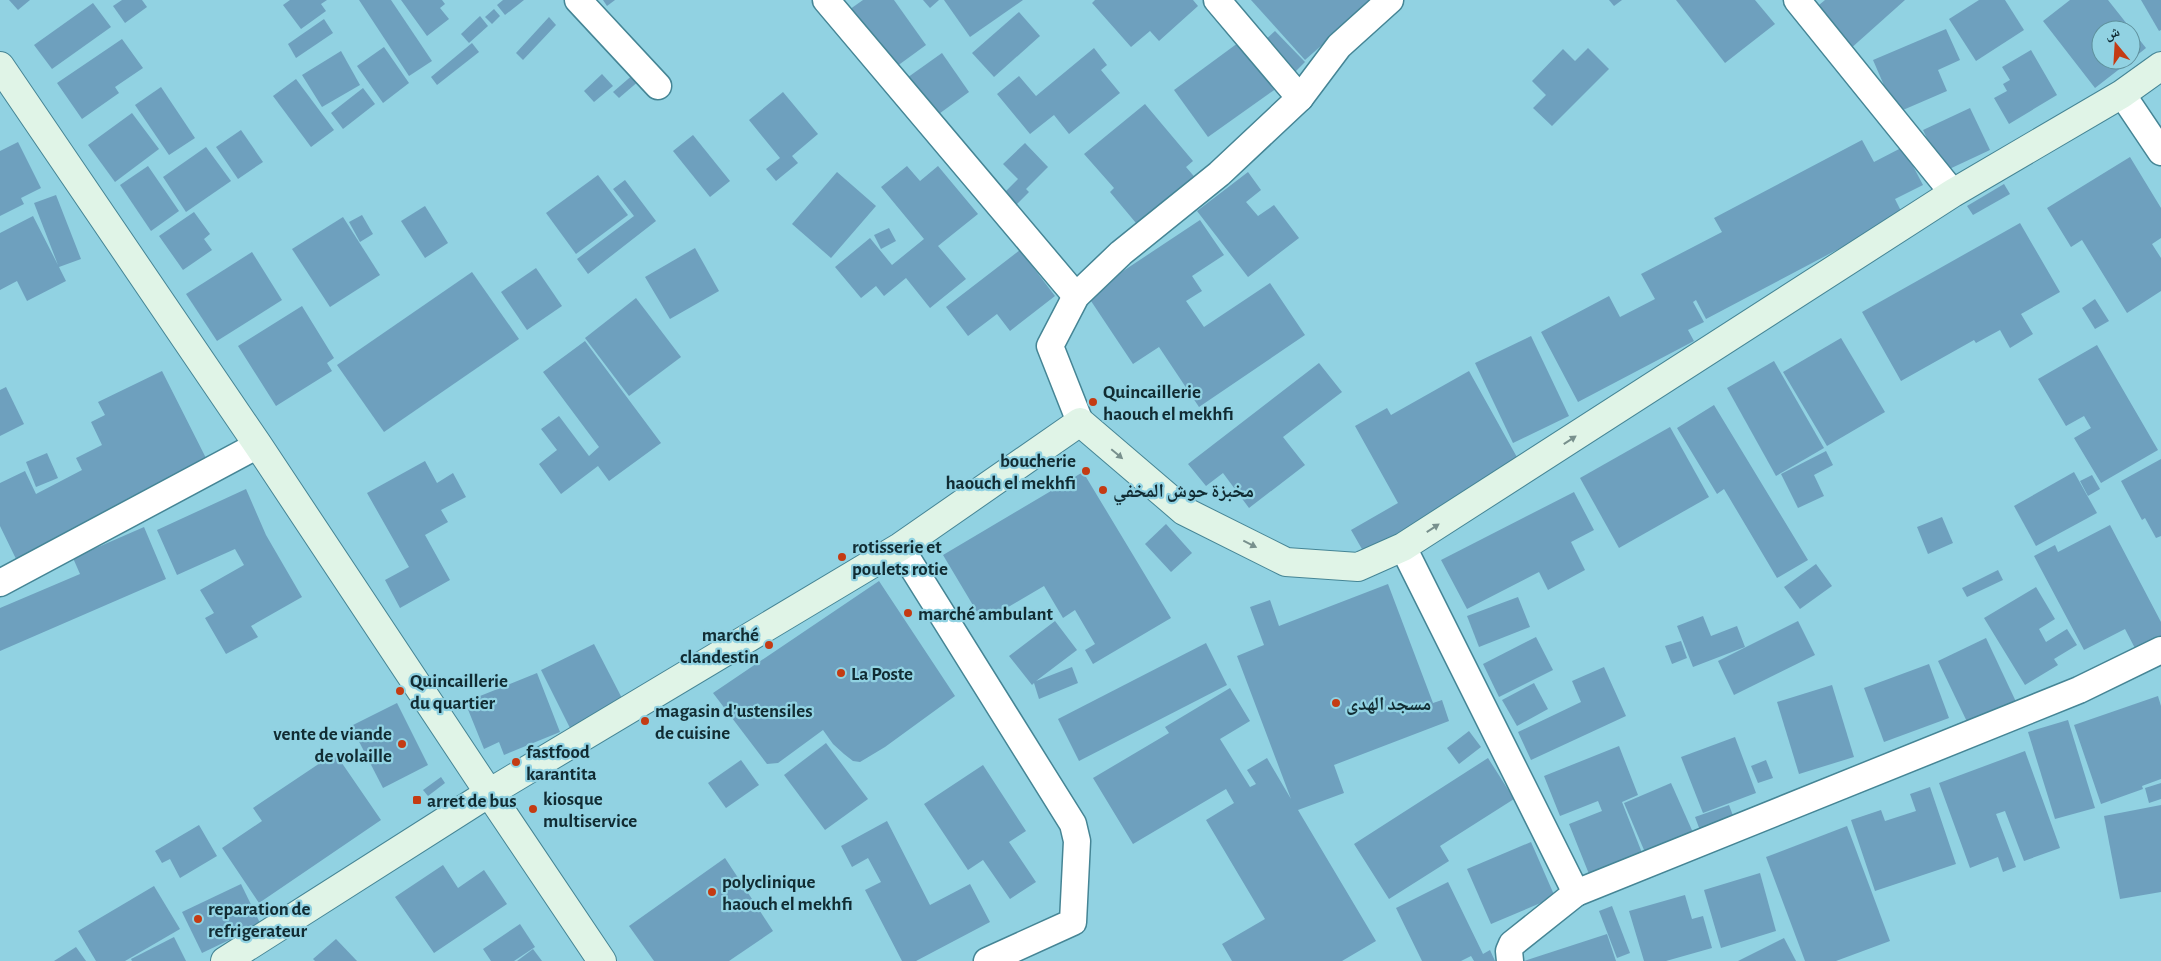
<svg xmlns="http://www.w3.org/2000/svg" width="2161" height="961" viewBox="0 0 2161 961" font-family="'Alegreya Sans','Noto Naskh Arabic',sans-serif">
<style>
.building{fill:#6ea0be}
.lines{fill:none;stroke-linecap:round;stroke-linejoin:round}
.street-casing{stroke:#458595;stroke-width:29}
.secondary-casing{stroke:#458595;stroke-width:30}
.street{stroke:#fff;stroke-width:26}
.secondary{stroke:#e0f4e7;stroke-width:28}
.oneway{fill:#78908d}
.poi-dot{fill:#c43b13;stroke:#91d2e2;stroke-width:2}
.labels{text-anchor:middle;stroke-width:4.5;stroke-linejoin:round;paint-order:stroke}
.poi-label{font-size:19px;font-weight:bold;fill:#112c33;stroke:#91d2e2;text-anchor:start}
</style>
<rect width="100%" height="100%" fill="#91d2e2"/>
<g class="building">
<path d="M9,0H30L18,10Z"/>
<path d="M122,0H142L147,7L125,23L113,6Z"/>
<path d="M290,0H327L321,4L326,11L301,29L283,5Z"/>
<path d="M359,0H391L432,61L409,76Z"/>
<path d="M401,0H442L445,4L440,8L449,19L427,36Z"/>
<path d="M503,0H524L505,15L497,5Z"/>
<path d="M603,0H615L607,6Z"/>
<path d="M863,0H894L926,45L889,72L846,12Z"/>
<path d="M923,0H939L930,8Z"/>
<path d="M944,0H1023L970,37Z"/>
<path d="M1095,0H1193L1198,6L1159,41L1150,31L1131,47L1092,3Z"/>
<path d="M1251,0H1369L1371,2L1305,60Z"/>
<path d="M1609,0H1622L1614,6Z"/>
<path d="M1676,0H1755L1775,24L1725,63Z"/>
<path d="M1825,0H1905L1849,50L1813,10Z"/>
<path d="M1979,0H2005L2024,30L1976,61L1949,19Z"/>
<path d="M2070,0H2108L2146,48L2131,60V30H2101V60H2131L2095,88L2043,21Z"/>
<path d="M2141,0H2161V30L2159,31Z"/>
<path d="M93,3L111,27L52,69L34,45Z"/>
<path d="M494,9L500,16L492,24L485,17Z"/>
<path d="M1019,12L1040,36L994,77L972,53Z"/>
<path d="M480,16L488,26L469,43L461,34Z"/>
<path d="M549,17L556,25L523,60L516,53Z"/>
<path d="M324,19L333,33L296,58L288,44Z"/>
<path d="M1946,29L1960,60L1938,70L1947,91L1896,113L1873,60Z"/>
<path d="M1275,31L1305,62L1292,75L1262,43Z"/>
<path d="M122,39L143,68L115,87L119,93L82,119L57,83Z"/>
<path d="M1242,40L1277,88L1208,137L1174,90Z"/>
<path d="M472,43L479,52L437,85L431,77Z"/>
<path d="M384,47L409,83L383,103L357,66Z"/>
<path d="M1094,48L1107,65L1101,70L1120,93L1069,134L1054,115L1030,134L997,94L1019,76L1036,96Z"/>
<path d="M1588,48L1609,69L1552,126L1533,108L1546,95L1532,81L1563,49L1575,61Z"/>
<path d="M2031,50L2057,95L2009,124L1994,98L2007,91L2003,84L2010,80L2002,67Z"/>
<path d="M341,51L360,85L322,107L302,75Z"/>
<path d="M942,53L969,92L932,119L904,80Z"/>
<path d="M635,73L640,80L619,98L613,92Z"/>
<path d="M602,74L613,86L594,102L584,91Z"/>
<path d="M296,79L334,130L311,147L273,96Z"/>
<path d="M161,87L195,138L169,155L135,105Z"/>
<path d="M363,88L375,104L343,129L331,113Z"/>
<path d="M783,92L818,134L792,156L798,163L776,181L766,169L780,158L749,120Z"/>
<path d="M1145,104L1193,161L1186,167L1198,181L1141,229L1110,192L1114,188L1084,154Z"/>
<path d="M1970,108L1990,150L1943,172L1923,130Z"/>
<path d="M132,113L159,149L115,182L88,145Z"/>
<path d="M241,130L263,162L238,179L216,147Z"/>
<path d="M693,135L730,181L710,197L673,151Z"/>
<path d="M1862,140L1874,162L1903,147L1923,185L1895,199L1903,215L1706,319L1696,300L1693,302L1704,322L1688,330L1694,341L1578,402L1541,332L1609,296L1620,317L1655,299L1641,274L1722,232L1714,218Z"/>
<path d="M18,142L41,188L21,198L24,204L0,216V151Z"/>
<path d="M1025,143L1048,167L1026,189L1029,192L1015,206L1003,194L1018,179L1003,164Z"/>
<path d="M206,147L231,181L186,212L163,177Z"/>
<path d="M2130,157L2161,208V238L2152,244L2161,258V291L2127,313L2082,240L2071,247L2047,208Z"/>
<path d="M148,166L179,211L151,231L120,185Z"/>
<path d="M907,166L920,181L938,166L978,214L938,246L966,279L930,308L906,278L884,296L876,286L861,298L835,267L870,238L892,265L924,239L881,187Z"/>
<path d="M837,172L876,206L831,258L792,224Z"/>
<path d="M1248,172L1261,190L1246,202L1258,216L1274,205L1299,238L1248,277L1197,211Z"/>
<path d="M598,175L628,215L576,254L546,213Z"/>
<path d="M625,180L656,221L588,274L577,259L634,216L613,189Z"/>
<path d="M2004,184L2010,194L1973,215L1967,206Z"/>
<path d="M56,195L81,259L59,267L66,281L27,301L17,281L0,290V233L33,216L58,265L34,203Z"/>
<path d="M425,206L448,243L425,258L401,221Z"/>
<path d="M194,212L210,234L204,239L212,250L183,270L159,236Z"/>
<path d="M362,215L373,234L360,242L349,222Z"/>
<path d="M343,217L380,275L330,307L292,249Z"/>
<path d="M1200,220L1224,255L1192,276L1202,291L1186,301L1204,327L1270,283L1305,335L1199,407L1159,347L1133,364L1087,295Z"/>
<path d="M2020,223L2060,292L2021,314L2033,334L2010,348L2000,330L1976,343L1974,340L1901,381L1862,312Z"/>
<path d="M889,228L896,241L881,249L874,235Z"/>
<path d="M695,248L719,291L670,319L645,277Z"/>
<path d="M1020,250L1055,296L1010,331L997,314L968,336L946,307Z"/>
<path d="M252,252L282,300L217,341L186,294Z"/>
<path d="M536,268L562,306L527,330L501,292Z"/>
<path d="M472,272L519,339L384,432L337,365Z"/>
<path d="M636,298L681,357L629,396L585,338Z"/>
<path d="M2095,299L2109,321L2095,329L2082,308Z"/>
<path d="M302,306L334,358L327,363L332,371L276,406L238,346Z"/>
<path d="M1531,336L1569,416L1513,443L1475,363Z"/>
<path d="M1841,338L1885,412L1827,446L1783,372Z"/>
<path d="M585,341L661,443L609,481L598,466L561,494L539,464L557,450L541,429L559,416L589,456L599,447L543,372Z"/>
<path d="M2097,345L2158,450L2101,483L2074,438L2091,428L2084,416L2066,426L2038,379Z"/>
<path d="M1774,361L1824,448L1776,476L1727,388Z"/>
<path d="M1319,363L1342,392L1283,437L1305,465L1249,508L1223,473L1206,486L1188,464Z"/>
<path d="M162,371L211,468L18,563L0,526V483L25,471L36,494L82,470L76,458L102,445L91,422L105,415L98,402Z"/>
<path d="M1469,371L1523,468L1366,556L1351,530L1398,503L1355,426L1387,408L1391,415Z"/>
<path d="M6,387L24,424L0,436V390Z"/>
<path d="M1714,405L1808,560L1777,578L1724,489L1717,494L1677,428Z"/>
<path d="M1670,427L1709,497L1619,548L1580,478Z"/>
<path d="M1826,451L1833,465L1814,475L1824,496L1798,508L1781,474Z"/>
<path d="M47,453L58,478L36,487L26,462Z"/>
<path d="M2161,459V536L2156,538L2145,518L2142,520L2121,481Z"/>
<path d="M425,461L437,483L453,473L466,497L441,510L448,522L425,535L450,580L400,608L385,580L409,567L367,493Z"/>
<path d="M1083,472L1171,618L1093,664L1085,650L1095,644L1075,610L1063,618L1044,586L983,622L943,555Z"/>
<path d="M2074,472L2097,513L2036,546L2014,506Z"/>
<path d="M2092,475L2100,489L2088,496L2080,481Z"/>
<path d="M246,489L266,535L302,597L251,626L258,637L226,654L205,618L214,613L200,590L244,565L235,549L177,575L157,530Z"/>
<path d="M1574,492L1594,530L1571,542L1585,570L1548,590L1539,572L1467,609L1441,560Z"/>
<path d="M1942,517L1953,543L1928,554L1917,527Z"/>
<path d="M1166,524L1192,553L1171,572L1145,544Z"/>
<path d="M2110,525L2161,622V644L2139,656L2125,629L2084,650L2034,556L2055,545L2058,552Z"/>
<path d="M144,527L166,579L0,651V608L80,574L73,558Z"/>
<path d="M1816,564L1832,586L1800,609L1784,587Z"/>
<path d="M1998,570L2003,580L1967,597L1962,588Z"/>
<path d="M879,581L955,696L885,747L860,762L853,761L844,754L833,744L823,730L778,763L767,764L713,693Z"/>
<path d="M1388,584L1433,703L1442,700L1449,721L1334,765L1344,793L1298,810L1376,941L1342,961H1232L1222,944L1265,919L1206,820L1234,803L1226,789L1133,844L1093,778L1169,733L1165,727L1230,688L1250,721L1220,739L1250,787L1256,784L1247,770L1267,758L1291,799L1237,656L1264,645L1250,607L1270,600L1279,626Z"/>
<path d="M2036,587L2055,619L2039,629L2046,642L2067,629L2077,645L2054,659L2058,665L2025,685L1984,618Z"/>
<path d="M1518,597L1530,627L1479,647L1467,616Z"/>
<path d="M1703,616L1711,636L1737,626L1745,647L1693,667L1677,626Z"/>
<path d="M1055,621L1077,650L1036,681L1072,667L1078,683L1039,699L1034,683L1032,685L1009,656Z"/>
<path d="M1798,621L1815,655L1734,695L1718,661Z"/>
<path d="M1536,637L1553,670L1499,697L1483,664Z"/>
<path d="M1986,638L2018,706L1970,728L1938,661Z"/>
<path d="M1681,641L1687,658L1672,664L1665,646Z"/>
<path d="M1206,643L1227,685L1079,761L1058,719Z"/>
<path d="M594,644L625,704L571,730L541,670Z"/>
<path d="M1929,664L1949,718L1884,742L1864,688Z"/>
<path d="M1604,667L1626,716L1531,760L1518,732L1581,702L1572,681Z"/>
<path d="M537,673L560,732L504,755L499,742L484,749L465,702Z"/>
<path d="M1534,683L1548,709L1517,726L1502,700Z"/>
<path d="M1832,685L1854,757L1799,774L1777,702Z"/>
<path d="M2158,696L2161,706V779L2142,786L2143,789L2101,804L2074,725Z"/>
<path d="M397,703L428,765L383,788L351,726Z"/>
<path d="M2068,720L2095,808L2055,819L2028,732Z"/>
<path d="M1469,731L1481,747L1459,764L1447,748Z"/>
<path d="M1735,737L1756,793L1703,813L1681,757Z"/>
<path d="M826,743L868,799L825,830L784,775Z"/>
<path d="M1619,746L1638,795L1622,802L1646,863L1593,884L1569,824L1602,811L1598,801L1560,816L1544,776Z"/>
<path d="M2025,751L2060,848L2024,861L2005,811L1996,814L2016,867L2003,872L1998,857L1970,868L1939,783Z"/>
<path d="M335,753L381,820L259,903L222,848L262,821L253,808Z"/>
<path d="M1488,758L1514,799L1440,846L1449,861L1389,899L1354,844Z"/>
<path d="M741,760L759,785L726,808L708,783Z"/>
<path d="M1766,760L1773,778L1758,783L1751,766Z"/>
<path d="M983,765L1026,831L1009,842L1036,882L1010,899L983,860L968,870L924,804Z"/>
<path d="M441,777L445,783L428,796L423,790Z"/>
<path d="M1671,783L1695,837L1647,857L1624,803Z"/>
<path d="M2161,783V799L2149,803L2145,788Z"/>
<path d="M1930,787L1956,864L1875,891L1851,820L1881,810L1885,821L1916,811L1910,794Z"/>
<path d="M1729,805L1735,821L1701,833L1695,817Z"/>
<path d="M2161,805V892L2120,899L2104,816Z"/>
<path d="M887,821L930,905L970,884L990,922L916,961H902L865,890L881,882L868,858L852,867L841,846Z"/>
<path d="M199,825L217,856L180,878L170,859L162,863L155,851Z"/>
<path d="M1847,826L1890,941L1836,961H1805L1766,857Z"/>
<path d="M1531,842L1555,897L1491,924L1467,869Z"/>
<path d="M725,858L773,931L729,961H654L629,926Z"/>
<path d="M443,865L458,888L484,870L507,904L434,953L395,897Z"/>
<path d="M1760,873L1776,931L1721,948L1704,890Z"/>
<path d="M1448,882L1483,954L1490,950L1495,961H1474L1471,956L1461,961H1422L1396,908Z"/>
<path d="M241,884L261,925L202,953L182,912Z"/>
<path d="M154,886L180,929L125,961H96L78,931Z"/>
<path d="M1685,895L1692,919L1703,916L1712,948L1666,961H1644L1629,911Z"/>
<path d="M1612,906L1630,953L1617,958L1599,911Z"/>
<path d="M520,924L535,947L514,961H491L483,949Z"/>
<path d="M1607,934L1616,961H1524Z"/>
<path d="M174,937L186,961H132L131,959Z"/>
<path d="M1784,938L1796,961H1738Z"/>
<path d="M336,939L357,961H315L313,959Z"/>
<path d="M76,947L86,961H54Z"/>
<path d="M533,949L542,961H517Z"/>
</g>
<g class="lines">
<g class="street-casing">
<g id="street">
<path d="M578,0L658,86"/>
<path d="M826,0L1076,296"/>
<path d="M1217,0L1300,98"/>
<path d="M1797,0L1953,193"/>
<path d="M2122,94L2161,152"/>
<path d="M1080,422L1050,346L1076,296L1121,253L1219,174L1300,98L1339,46L1390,0"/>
<path d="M900,547L1073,824L1077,841L1073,922L987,961"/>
<path d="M1403,547L1576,893L1512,944L1509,951L1510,961"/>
<path d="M0,583L258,445"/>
<path d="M1576,893L2079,690L2161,650"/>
</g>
</g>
<g class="secondary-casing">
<g id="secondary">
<path d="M0,66L258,445L489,793L900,547L1080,422L1184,511L1286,562L1358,567L1403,547L1953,193L2122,94L2161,66"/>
<path d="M225,961L489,793L602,961"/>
</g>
</g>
<use href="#street" class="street"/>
<use href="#secondary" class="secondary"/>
</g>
<defs><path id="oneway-solid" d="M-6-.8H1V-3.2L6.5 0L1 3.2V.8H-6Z" transform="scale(1.25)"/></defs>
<g class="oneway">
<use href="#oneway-solid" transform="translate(1570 440) rotate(-33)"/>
<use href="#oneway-solid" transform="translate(1117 454) rotate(40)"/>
<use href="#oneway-solid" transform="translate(1433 528) rotate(-33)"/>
<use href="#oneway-solid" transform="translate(1250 544) rotate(27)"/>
</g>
<g class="poi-dot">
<circle cx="1093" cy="402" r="5"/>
<circle cx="1086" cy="471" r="5"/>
<circle cx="1103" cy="490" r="5"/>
<circle cx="842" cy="557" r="5"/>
<circle cx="908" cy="613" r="5"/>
<circle cx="769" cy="645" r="5"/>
<circle cx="841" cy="673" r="5"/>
<circle cx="400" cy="691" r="5"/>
<circle cx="1336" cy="703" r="5"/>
<circle cx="645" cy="721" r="5"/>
<circle cx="402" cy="744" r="5"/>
<circle cx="516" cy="762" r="5"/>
<rect x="412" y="795" width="10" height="10" rx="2.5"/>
<circle cx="533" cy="809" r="5"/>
<circle cx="712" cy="892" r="5"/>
<circle cx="198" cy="919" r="5"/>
</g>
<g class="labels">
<g class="poi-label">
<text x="1103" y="398">Quincaillerie<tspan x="1103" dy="22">haouch el mekhfi</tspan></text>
<text x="1076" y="467" text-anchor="end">boucherie<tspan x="1076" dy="22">haouch el mekhfi</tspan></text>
<text x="1113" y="497">مخبزة حوش المخفي</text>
<text x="852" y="553">rotisserie et<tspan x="852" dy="22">poulets rotie</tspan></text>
<text x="918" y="620">marché ambulant</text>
<text x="759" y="641" text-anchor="end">marché<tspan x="759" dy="22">clandestin</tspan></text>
<text x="851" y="680">La Poste</text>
<text x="410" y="687">Quincaillerie<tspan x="410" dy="22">du quartier</tspan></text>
<text x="1346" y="710">مسجد الهدى</text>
<text x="655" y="717">magasin d'ustensiles<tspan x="655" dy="22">de cuisine</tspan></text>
<text x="392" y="740" text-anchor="end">vente de viande<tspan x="392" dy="22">de volaille</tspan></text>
<text x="526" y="758">fastfood<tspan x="526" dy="22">karantita</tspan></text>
<text x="543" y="805">kiosque<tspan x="543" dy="22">multiservice</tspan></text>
<text x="427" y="807">arret de bus</text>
<text x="722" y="888">polyclinique<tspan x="722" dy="22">haouch el mekhfi</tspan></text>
<text x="208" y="915">reparation de<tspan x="208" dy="22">refrigerateur</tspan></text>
</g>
</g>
<g transform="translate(2116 45) rotate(342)"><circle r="24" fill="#91d2e2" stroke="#5e909c"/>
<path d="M0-4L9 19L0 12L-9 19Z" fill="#c43b13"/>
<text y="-8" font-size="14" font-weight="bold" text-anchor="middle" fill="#112c33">ش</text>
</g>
</svg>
